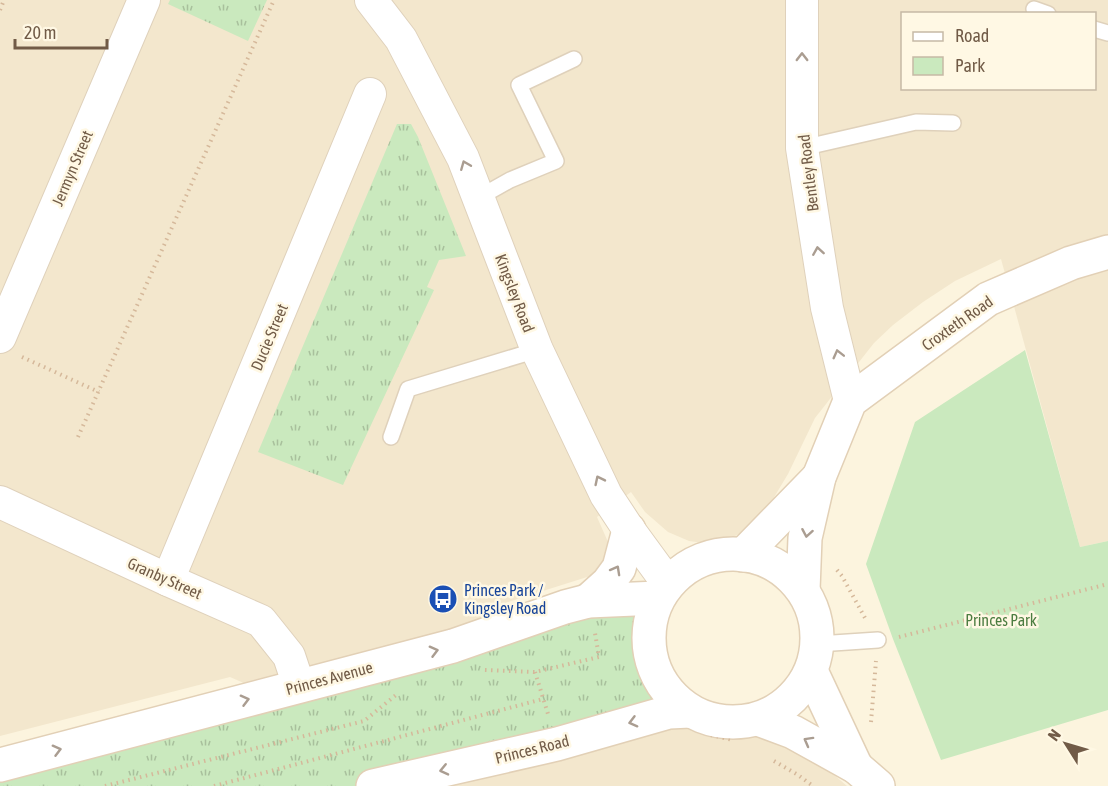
<svg xmlns="http://www.w3.org/2000/svg" width="1108" height="786" viewBox="0 0 1108 786" font-family="'Asap Condensed',sans-serif">
<style>
.residential{fill:#f3e7cd;fill-rule:evenodd}
.grass{fill:url(#grass-tufts)}
.park{fill:#cae9be}
.lines{fill:none;stroke-linecap:round;stroke-linejoin:round}
.service-casing{stroke:#dfd1bb;stroke-width:18}
.minor-casing{stroke:#dfd1bb;stroke-width:34}
.secondary-casing{stroke:#e2d0b6;stroke-width:36}
.path{stroke:#d5b89a;stroke-width:4;stroke-dasharray:1.5 4.5;stroke-linecap:butt}
.service{stroke:#fff;stroke-width:15}
.minor{stroke:#fff;stroke-width:32}
.secondary{stroke:#fff;stroke-width:33}
.oneway{stroke:#aa9d91}
.labels{text-anchor:middle;stroke-width:5;stroke-linejoin:round;paint-order:stroke}
.street-label{font-size:16px;fill:#715b47;stroke:#fff8e4}
.transit-label{font-size:16px;fill:#164399;stroke:#fff8e4;text-anchor:start}
.park-label{font-size:16px;fill:#4c7d41;stroke:#fff8e4}
</style>
<defs>
<pattern id="grass-tufts" width="24" height="20" patternUnits="userSpaceOnUse" patternTransform="scale(1.5)"><rect width="24" height="20" fill="#cae9be"/><path d="M3 7l-1-3M5 7V3M7 7l1-3M15 17l-1-3M17 17v-4M19 17l1-3" fill="none" stroke="#a8c09c"/></pattern>
</defs>
<rect width="100%" height="100%" fill="#fcf4de"/>
<g class="residential">
<path d="M0,0H1108V541L1080,547L1001,259L955,281L923,302L893,325L874,343L815,418L788,474L767,509L750,526L737,535L722,542L711,544L689,541L668,532L645,512L631,492L597,517L612,551L603,572L502,604L464,630L246,684L230,677L0,736ZM902,14H1094V88H902Z"/>
<path d="M703,720L716,724L728,725L761,727L819,762L847,786H414Z"/>
</g>
<g class="grass">
<path d="M170,0H267L248,41L168,4Z"/>
<path d="M397,124H411L418,137L466,256L439,260L427,287L434,290L343,485L258,452Z"/>
<path d="M658,598L650,620L648,644L653,667L668,692L690,711L373,786H0V765Z"/>
</g>
<path class="park" d="M1025,350L1080,547L1108,541V710L941,760L893,639L866,564L915,422Z"/>
<g class="lines">
<g class="service-casing">
<g id="service">
<path d="M1034,9L1048,14"/>
<path d="M1094,29L1108,33"/>
<path d="M802,148L916,122L953,123"/>
<path d="M478,198L510,180L556,161L519,85L574,59"/>
<path d="M391,437L408,389L537,350"/>
<path d="M818,644L878,640"/>
</g>
</g>
<g class="minor-casing">
<g id="minor">
<path d="M371,0L401,39L463,158L537,350L606,495L629,530L667,582"/>
<path d="M802,0V148L827,308L850,401"/>
<path d="M0,337L144,0"/>
<path d="M0,502L168,580L261,621L289,656L299,686"/>
<path d="M168,580L370,94"/>
</g>
</g>
<g class="secondary-casing">
<g id="secondary">
<circle cx="733" cy="638" r="84"/>
<path d="M743,555L819,477"/>
<path d="M803,590L805,538L819,477L850,401L988,299L1071,263L1108,252"/>
<path d="M588,601L608,583L619,568L629,530"/>
<path d="M811,671L856,767"/>
<path d="M758,719L793,732L856,767L878,786"/>
<path d="M0,765L453,646L565,607L588,601L658,598"/>
<path d="M373,786L557,744L669,712L690,711"/>
</g>
</g>
<g class="path">
<path d="M0,10L4,0"/>
<path d="M22,357L99,392"/>
<path d="M78,437L274,0"/>
<path d="M685,553L704,558"/>
<path d="M837,570L842,576L865,618"/>
<path d="M899,637L1108,584"/>
<path d="M485,670L535,672L599,657L595,633"/>
<path d="M535,672L548,714"/>
<path d="M871,722L876,661"/>
<path d="M711,735L733,740"/>
<path d="M774,761L798,775L813,786"/>
<path d="M105,786L364,721L396,695"/>
<path d="M214,786L543,699"/>
</g>
<use href="#service" class="service"/>
<use href="#minor" class="minor"/>
<use href="#secondary" class="secondary"/>
</g>
<defs><path id="oneway-chevron" d="M-2-3.5L2.5 0L-2 3.5" fill="none" stroke-width="1.6" stroke-linecap="round" stroke-linejoin="round" transform="scale(1.5)"/></defs>
<g class="oneway">
<use href="#oneway-chevron" transform="translate(802 57) rotate(-90)"/>
<use href="#oneway-chevron" transform="translate(465 165) rotate(-112)"/>
<use href="#oneway-chevron" transform="translate(818 251) rotate(-99)"/>
<use href="#oneway-chevron" transform="translate(838 354) rotate(-104)"/>
<use href="#oneway-chevron" transform="translate(599 480) rotate(-116)"/>
<use href="#oneway-chevron" transform="translate(807 533) rotate(100)"/>
<use href="#oneway-chevron" transform="translate(616 570) rotate(-61)"/>
<use href="#oneway-chevron" transform="translate(434 651) rotate(-15)"/>
<use href="#oneway-chevron" transform="translate(245 700) rotate(-15)"/>
<use href="#oneway-chevron" transform="translate(633 722) rotate(165)"/>
<use href="#oneway-chevron" transform="translate(808 741) rotate(-151)"/>
<use href="#oneway-chevron" transform="translate(57 750) rotate(-15)"/>
<use href="#oneway-chevron" transform="translate(444 770) rotate(167)"/>
</g>
<defs>
<g id="bus-disc" transform="scale(1.5)"><circle r="9.5" fill="#1a4fb4" stroke="#fff8e4"/><path d="M-5-6H5V4H4V6H2V4H-2V6H-4V4H-5ZM-3.5-4V0h7V-4ZM-3.5 1.2v1.5H-2V1.2ZM2 1.2v1.5H3.5V1.2Z" fill="#fff"/></g>
</defs>
<g fill-rule="evenodd">
<use href="#bus-disc" x="443" y="599"/>
</g>
<g class="labels">
<g class="street-label">
<text transform="translate(72 168) rotate(-67)" y="6">Jermyn Street</text>
<text transform="translate(808 173) rotate(-97)" y="6">Bentley Road</text>
<text transform="translate(515 293) rotate(69)" y="6">Kingsley Road</text>
<text transform="translate(957 323) rotate(-35)" y="6">Croxteth Road</text>
<text transform="translate(269 337) rotate(-67)" y="6">Ducie Street</text>
<text transform="translate(165 578) rotate(24)" y="6">Granby Street</text>
<text transform="translate(329 678) rotate(-15)" y="6">Princes Avenue</text>
<text transform="translate(532 749) rotate(-14)" y="6">Princes Road</text>
</g>
<g class="transit-label">
<text x="464" y="596">Princes Park /<tspan x="464" dy="18">Kingsley Road</tspan></text>
</g>
<g class="park-label">
<text x="1001" y="626">Princes Park</text>
</g>
</g>
<rect x="901" y="12" width="195" height="78" fill="#fff8e4" stroke="#c6b9a5" stroke-width="1.5"/>
<rect x="913" y="32" width="30" height="9" fill="#ffffff" stroke="#c6b9a5" stroke-width="1.5"/>
<text x="955" y="42" font-size="18" fill="#715b47">Road</text>
<rect x="913" y="57" width="30" height="18" fill="#cae9be" stroke="#c6b9a5" stroke-width="1.5"/>
<text x="955" y="72" font-size="18" fill="#715b47">Park</text>
<g transform="translate(1066 744) rotate(307)" stroke="#fff8e4" stroke-width="4.5" paint-order="stroke">
<path d="M0-4.5L10 22L0 15L-10 22Z" fill="#715b47"/>
<text y="-9" font-size="16" font-weight="bold" text-anchor="middle" fill="#715b47">N</text>
</g>
<path d="M15 39v9h92v-9" fill="none" stroke="#715b47" stroke-width="3"/>
<text x="24" y="39" font-size="18" fill="#715b47" stroke="#fff8e4" stroke-width="4.5" paint-order="stroke">20 m</text>
</svg>
